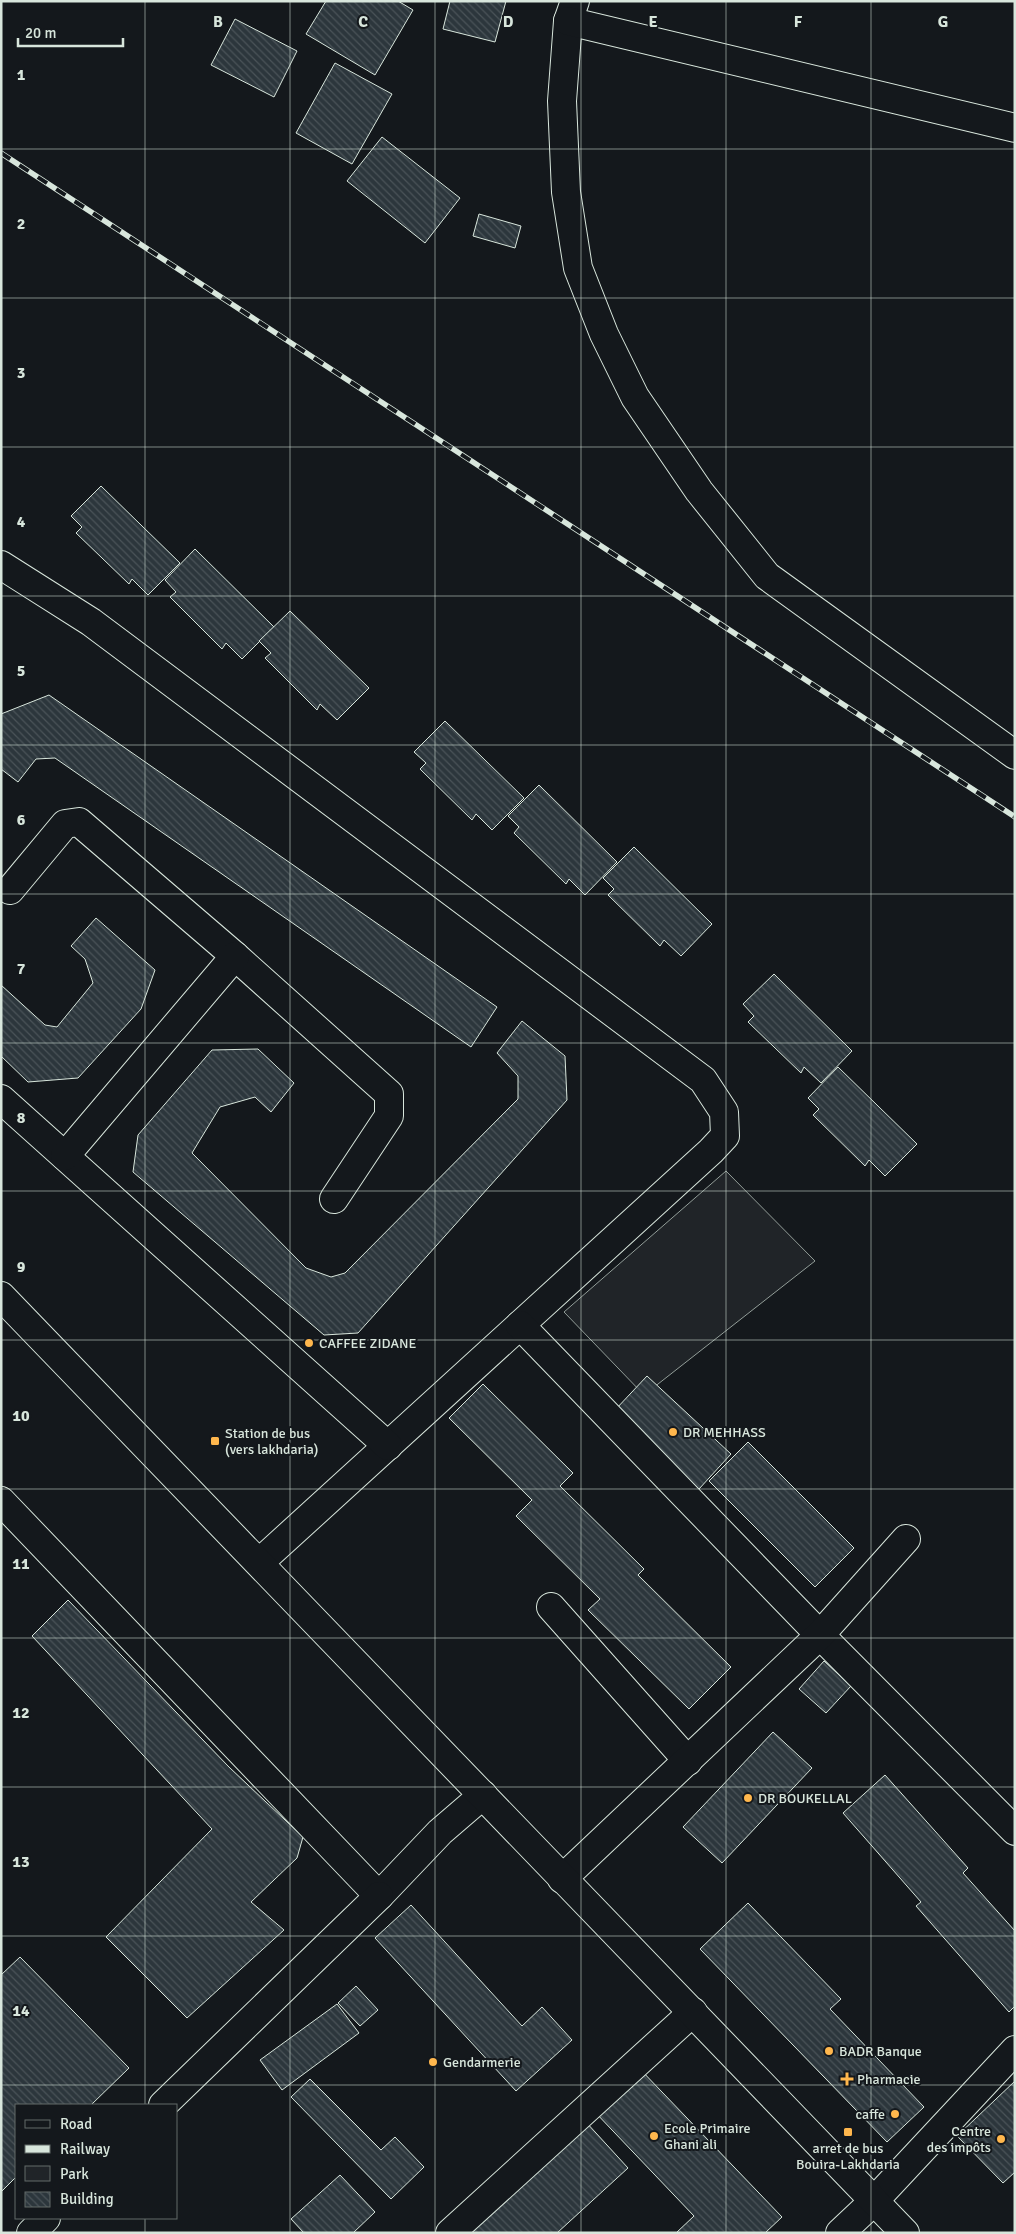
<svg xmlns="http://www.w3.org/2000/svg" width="1016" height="2234" viewBox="0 0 1016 2234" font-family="Signika,sans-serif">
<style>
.park{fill:#202428;stroke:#939e99}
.building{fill:url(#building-back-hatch);stroke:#d8e6dc}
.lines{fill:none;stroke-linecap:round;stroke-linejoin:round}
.street-casing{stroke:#d8e6dc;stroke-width:30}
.secondary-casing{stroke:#d8e6dc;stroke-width:30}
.primary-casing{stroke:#d8e6dc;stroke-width:30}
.street{stroke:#14181c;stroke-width:28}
.secondary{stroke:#14181c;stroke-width:28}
.primary{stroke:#14181c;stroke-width:28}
.rail-casing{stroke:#d8e6dc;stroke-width:5.5}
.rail{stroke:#14181c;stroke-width:4;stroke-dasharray:11;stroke-linecap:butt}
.grid{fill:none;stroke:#d8e6dc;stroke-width:1;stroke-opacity:0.55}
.poi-dot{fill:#ffb74d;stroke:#14181c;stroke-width:2}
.labels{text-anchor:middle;stroke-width:4;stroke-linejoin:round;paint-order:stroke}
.poi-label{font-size:14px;fill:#d8e6dc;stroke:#14181c;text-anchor:start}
.grid-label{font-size:16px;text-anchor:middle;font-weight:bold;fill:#d8e6dc;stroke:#14181c;stroke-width:4;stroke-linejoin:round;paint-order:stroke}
</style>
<defs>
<pattern id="building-back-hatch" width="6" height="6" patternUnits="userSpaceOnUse" patternTransform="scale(1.25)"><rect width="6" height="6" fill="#2c363c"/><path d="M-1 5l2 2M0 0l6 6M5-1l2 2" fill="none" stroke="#4a5358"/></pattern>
</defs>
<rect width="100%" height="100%" fill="#14181c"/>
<path class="park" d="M726,1171L815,1261L644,1395L564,1312Z"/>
<g class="building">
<path d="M326,1H398L413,10L375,75L306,34Z"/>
<path d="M450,1H506L495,42L443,29Z"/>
<path d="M235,19L297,51L274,97L211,65Z"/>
<path d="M335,63L392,94L352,164L296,133Z"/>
<path d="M382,137L460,198L425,243L347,181Z"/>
<path d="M479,214L521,226L515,248L473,236Z"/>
<path d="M101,486L180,563L148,595L132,579L129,584L76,533L82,527L71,516Z"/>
<path d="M195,549L274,627L242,659L226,643L222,649L170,597L176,592L165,580Z"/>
<path d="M290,611L369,688L337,720L320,704L317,710L265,658L271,653L259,641Z"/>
<path d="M49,695L497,1007L471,1047L55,758L36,759L18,782L1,769V714Z"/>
<path d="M445,721L524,798L492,830L476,814L472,820L420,769L426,763L414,752Z"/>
<path d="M539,785L617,862L585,895L569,879L566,884L514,833L519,827L508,816Z"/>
<path d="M634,847L712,924L681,956L664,940L660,946L608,895L614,889L603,878Z"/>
<path d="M96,918L155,970L141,1009L78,1078L28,1082L1,1056V985L45,1025L57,1027L93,983L85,959L71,946Z"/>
<path d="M774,974L852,1051L821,1083L804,1067L801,1073L748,1022L754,1016L743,1004Z"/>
<path d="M522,1021L565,1056L567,1100L358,1333L324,1335L133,1172L138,1135L212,1050L258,1049L294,1083L271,1112L255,1097L220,1107L192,1153L306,1268L331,1277L345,1273L518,1099V1076L497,1053Z"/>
<path d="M838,1067L917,1144L885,1176L869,1160L865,1166L813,1115L819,1109L808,1098Z"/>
<path d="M647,1376L731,1454L699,1489L615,1410Z"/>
<path d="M483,1384L573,1473L560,1486L644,1569L638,1575L731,1667L689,1709L588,1610L600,1599L516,1516L532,1500L449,1418Z"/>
<path d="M748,1442L854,1548L815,1587L709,1481Z"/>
<path d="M68,1600L229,1767L303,1837L297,1858L251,1902L284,1930L187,2018L106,1937L212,1829L32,1636Z"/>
<path d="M824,1661L851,1686L826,1713L799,1689Z"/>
<path d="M773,1732L812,1768L722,1863L683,1827Z"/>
<path d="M885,1775L968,1868L963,1873L1015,1931V2006L1009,2012L916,1906L921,1902L843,1813Z"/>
<path d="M748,1903L841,1999L830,2009L924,2107L887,2142L700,1949Z"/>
<path d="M411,1905L522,2026L542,2007L572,2040L516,2091L375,1938Z"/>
<path d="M20,1957L129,2068L91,2105H16V2177L1,2192V1975Z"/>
<path d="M356,1986L378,2010L360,2026L338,2003Z"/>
<path d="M337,2004L359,2033L282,2090L260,2060Z"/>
<path d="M638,2067L782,2217L765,2233H676L694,2216L593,2110Z"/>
<path d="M310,2079L381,2150L395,2137L424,2167L391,2199L291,2097Z"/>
<path d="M1015,2081V2172L1003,2183L957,2136Z"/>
<path d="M585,2121L628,2168L557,2233H462Z"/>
<path d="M340,2175L375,2212L353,2233H304L291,2219Z"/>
</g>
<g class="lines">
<g class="street-casing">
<g id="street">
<path d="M1,565L91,622L703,1080L724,1112L725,1136L711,1151L260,1562"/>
<path d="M10,890L65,824L79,822L235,956L389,1094V1116L334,1199"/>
<path d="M1,1099L388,1446"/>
<path d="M65,1156L235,956"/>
<path d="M520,1325L820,1635L1015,1831"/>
<path d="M1,1501L379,1896L440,1832L483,1795"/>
<path d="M551,1607L688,1761"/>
<path d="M562,1879L820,1635L906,1539"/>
<path d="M163,2105L379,1896"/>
<path d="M31,2233L46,2218"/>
<path d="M450,2233L693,2012"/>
<path d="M840,2233L874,2201L1015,2050"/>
</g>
</g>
<g class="secondary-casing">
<g id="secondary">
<path d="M575,1L568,21L562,101L566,192L578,268L604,334L635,397L699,491L767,576L1015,755"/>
<path d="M568,21L1015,128"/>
</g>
</g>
<g class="primary-casing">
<path id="primary" d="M1,1296L905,2233"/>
</g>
<use href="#street" class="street"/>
<use href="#secondary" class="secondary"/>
<use href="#primary" class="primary"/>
<g class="rail-casing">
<path id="rail" d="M1,153L1015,817"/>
</g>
<use href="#rail" class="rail"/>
</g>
<path class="grid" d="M145,1V2105M290,1V2233M435,1V2233M581,1V2233M726,1V2233M871,1V2233M1,149H1015M1,298H1015M1,447H1015M1,596H1015M1,745H1015M1,894H1015M1,1043H1015M1,1191H1015M1,1340H1015M1,1489H1015M1,1638H1015M1,1787H1015M1,1936H1015M1,2085H1015M145,2218V2233"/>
<g class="poi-dot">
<circle cx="309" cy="1343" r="5"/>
<circle cx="673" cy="1432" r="5"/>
<rect x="210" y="1436" width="10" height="10" rx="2.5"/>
<circle cx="748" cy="1798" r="5"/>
<circle cx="829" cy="2051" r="5"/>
<circle cx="433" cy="2062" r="5"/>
<path d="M844.5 2071.5h5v5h5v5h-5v5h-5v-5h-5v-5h5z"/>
<circle cx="895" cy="2114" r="5"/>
<rect x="843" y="2127" width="10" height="10" rx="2.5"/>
<circle cx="654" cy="2136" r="5"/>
<circle cx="1001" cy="2139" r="5"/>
</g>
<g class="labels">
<g class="poi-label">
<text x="319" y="1348">CAFFEE ZIDANE</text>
<text x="683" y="1437">DR MEHHASS</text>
<text x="225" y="1438">Station de bus<tspan x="225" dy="16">(vers lakhdaria)</tspan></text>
<text x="758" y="1803">DR BOUKELLAL</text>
<text x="839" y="2056">BADR Banque</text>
<text x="443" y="2067">Gendarmerie</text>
<text x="857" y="2084">Pharmacie</text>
<text x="885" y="2119" text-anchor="end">caffe</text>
<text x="664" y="2133">Ecole Primaire<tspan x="664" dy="16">Ghani ali</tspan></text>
<text x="991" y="2136" text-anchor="end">Centre<tspan x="991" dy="16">des impôts</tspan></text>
<text x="848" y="2153" text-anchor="middle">arret de bus<tspan x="848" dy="16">Bouira-Lakhdaria</tspan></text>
</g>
</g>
<g class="grid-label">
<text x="218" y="27">B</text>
<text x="363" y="27">C</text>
<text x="508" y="27">D</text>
<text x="653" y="27">E</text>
<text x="798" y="27">F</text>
<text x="943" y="27">G</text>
<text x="21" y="80">1</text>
<text x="21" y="229">2</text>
<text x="21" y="378">3</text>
<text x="21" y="527">4</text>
<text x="21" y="676">5</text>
<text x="21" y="825">6</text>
<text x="21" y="974">7</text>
<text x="21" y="1123">8</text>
<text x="21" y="1272">9</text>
<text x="21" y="1421">10</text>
<text x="21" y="1569">11</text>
<text x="21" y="1718">12</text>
<text x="21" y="1867">13</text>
<text x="21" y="2016">14</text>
</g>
<rect width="1016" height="2234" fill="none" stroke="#d8e6dc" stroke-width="5"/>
<rect x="15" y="2104" width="162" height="115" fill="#14181c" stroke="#626a69"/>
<rect x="25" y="2120" width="25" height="8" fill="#14181c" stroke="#626a69"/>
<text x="60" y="2129" font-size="15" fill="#d8e6dc">Road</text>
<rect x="25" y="2145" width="25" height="8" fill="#d8e6dc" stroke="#626a69"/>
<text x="60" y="2154" font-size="15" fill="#d8e6dc">Railway</text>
<rect x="25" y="2166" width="25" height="15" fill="#202428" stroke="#626a69"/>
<text x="60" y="2179" font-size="15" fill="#d8e6dc">Park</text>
<rect x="25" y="2192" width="25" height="15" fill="url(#building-back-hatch)" stroke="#626a69"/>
<text x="60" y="2204" font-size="15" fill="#d8e6dc">Building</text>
<path d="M18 38v8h105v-8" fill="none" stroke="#d8e6dc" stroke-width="2.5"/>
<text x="25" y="38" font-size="15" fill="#d8e6dc" stroke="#14181c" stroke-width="4" paint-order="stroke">20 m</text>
</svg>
